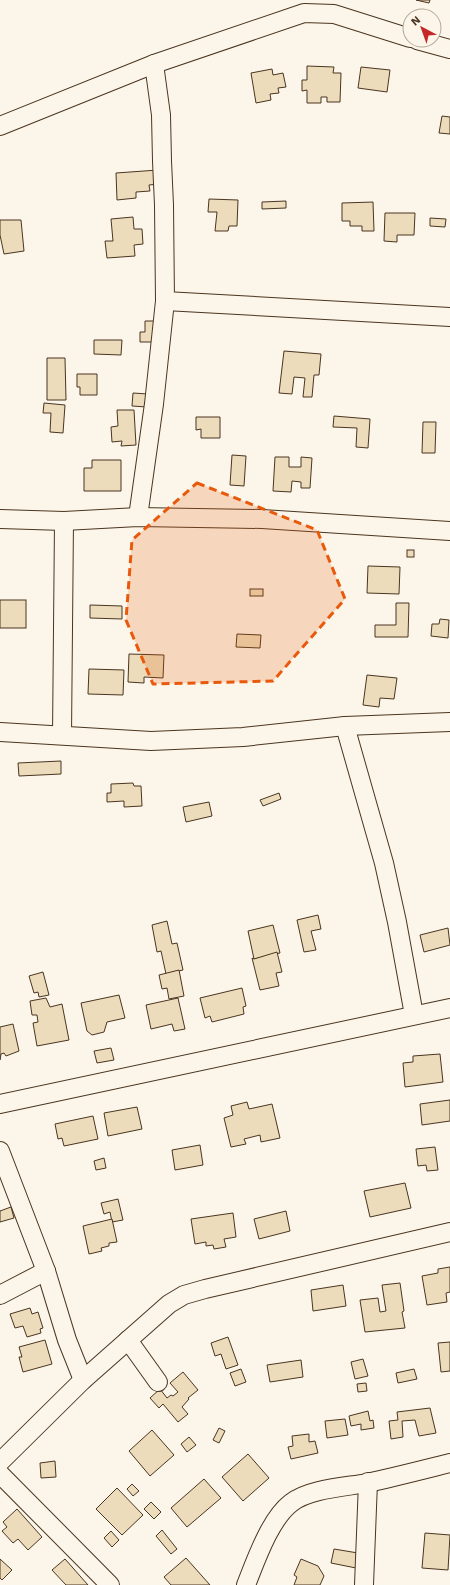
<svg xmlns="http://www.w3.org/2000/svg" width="450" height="1585" viewBox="0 0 450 1585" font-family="'Work Sans',sans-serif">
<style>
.building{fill:#ecdcbc;stroke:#4a3520}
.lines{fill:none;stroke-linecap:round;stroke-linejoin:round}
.minor-casing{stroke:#4a3520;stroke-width:20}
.minor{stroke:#fbf6e9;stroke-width:18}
.marked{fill:#e8590c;fill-opacity:0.2;stroke:#e8590c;stroke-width:3;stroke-dasharray:8 5;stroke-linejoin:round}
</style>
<rect width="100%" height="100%" fill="#fbf6e9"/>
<g class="building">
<path d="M416,0H430L429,3Z"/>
<path d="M307,66L334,67L333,73H341L340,102H327V97H321V103H307V90L302,91V80H307Z"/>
<path d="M361,67L390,70L387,92L358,88Z"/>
<path d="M272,69L273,75L283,73L286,87L278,88L279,93L270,94L271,100L256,103L251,73Z"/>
<path d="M442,116L450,117V134L439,133Z"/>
<path d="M158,170L159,184L149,185L150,191L136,192V198L117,200L116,173Z"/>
<path d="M209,199L238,200L237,226H229L228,231H215L217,212H208Z"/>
<path d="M286,201V208L262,209V202Z"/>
<path d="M373,202L374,231H362V226H350V221H342V203Z"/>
<path d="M385,213H415L414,235H397V242L384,241Z"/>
<path d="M133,217L134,229H142L143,244L134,245L135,256L107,258L105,241H113L111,219Z"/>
<path d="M430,218L446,219L445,227L430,226Z"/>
<path d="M0,220H21L24,251L4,254L0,235Z"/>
<path d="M145,321H156V342H140V332H145Z"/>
<path d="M94,340H122L121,355L94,354Z"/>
<path d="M284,351L321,354L319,375H314L312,397H303L305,378L294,377L292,394L279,393Z"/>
<path d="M47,358H65L66,400H47Z"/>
<path d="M77,374H97V395H80V387H77Z"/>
<path d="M133,393L148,394L147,407L132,406Z"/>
<path d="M44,403L65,405L63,433L50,432L51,413H43Z"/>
<path d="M117,410H134L136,445L121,446L122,441L112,442L111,427L118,426Z"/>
<path d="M334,416L370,419L368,448L356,447L357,428L333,427Z"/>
<path d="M196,417H220V438H201V429L196,430Z"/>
<path d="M423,422H436L435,453H422Z"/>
<path d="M232,455L246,456L244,486L230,485Z"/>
<path d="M275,457H289V467H301V457L312,458L310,488H301V482L292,481L291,492L273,491Z"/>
<path d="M92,460H121V491H84V468H92Z"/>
<rect x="407" y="550" width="7" height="7"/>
<path d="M368,566L400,567L399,594L367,593Z"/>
<rect x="250" y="589" width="13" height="7"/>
<rect x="0" y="600" width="26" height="28"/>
<path d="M396,603H409L408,637H375V625H396Z"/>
<path d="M90,605L122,606V619L90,618Z"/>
<path d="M440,619L449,620L448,638L431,636L432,624H439Z"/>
<path d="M237,634L261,635L260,648L236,647Z"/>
<path d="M129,654L164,655L163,678L144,677V683L128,682Z"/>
<path d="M89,669L124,670L123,695L88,694Z"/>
<path d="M367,675L397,678L394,699L380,698L379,707L363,705Z"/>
<path d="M61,761V774L19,776L18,763Z"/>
<path d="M133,783L134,786H141L142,806L124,807V801L107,802V793H111V784Z"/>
<path d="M279,793L281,799L263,806L260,800Z"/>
<path d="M209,802L212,816L186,822L183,807Z"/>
<path d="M318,915L321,929L311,931L316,950L304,952L297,920Z"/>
<path d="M167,921L172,944L177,943L183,970L166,974L161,951L157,952L152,925Z"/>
<path d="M273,925L280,953L254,959L248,931Z"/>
<path d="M448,928L450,945L424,952L420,935Z"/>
<path d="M277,952L282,972L276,973L279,986L260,990L252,958L254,959Z"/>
<path d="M179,970L184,996L169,999L167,988L162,989L159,975Z"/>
<path d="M43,972L49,995L39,997L38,992L34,993L29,976Z"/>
<path d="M242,988L246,1006L243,1007L244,1014L212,1022L210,1016L205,1018L200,998Z"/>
<path d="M119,995L125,1018L107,1022L104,1032L92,1035L87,1031L81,1003Z"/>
<path d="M46,998L50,1007L62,1004L69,1040L37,1046L33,1023L38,1022L37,1015H32L30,1001Z"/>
<path d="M178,998L185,1029L174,1031L172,1024L151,1029L146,1005Z"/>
<path d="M13,1024L19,1051L6,1056L4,1053L1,1054L0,1060V1027Z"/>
<path d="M111,1048L114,1060L97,1063L94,1051Z"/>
<path d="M440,1054L443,1082L405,1087L403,1063L413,1062V1056Z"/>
<path d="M450,1100V1121L422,1125L420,1104Z"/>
<path d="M247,1102L249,1109L272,1104L280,1138L261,1142L260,1135L244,1139L246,1144L231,1147L224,1118L233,1115L231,1106Z"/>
<path d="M137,1107L142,1129L108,1136L104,1113Z"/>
<path d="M93,1116L98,1139L64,1146L62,1138L58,1139L55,1124Z"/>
<path d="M200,1145L203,1165L175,1170L172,1150Z"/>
<path d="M435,1147L438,1170L427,1171L426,1165L418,1166L416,1149Z"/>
<path d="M104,1158L106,1168L96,1170L94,1161Z"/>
<path d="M405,1183L411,1208L370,1217L364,1191Z"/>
<path d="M118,1199L123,1220L112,1222L110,1212L104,1214L101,1203Z"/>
<path d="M11,1207L14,1218L0,1222V1211Z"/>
<path d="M286,1211L290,1231L259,1239L254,1219Z"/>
<path d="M233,1213L236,1237L224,1239L226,1247L214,1249L213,1245L206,1246V1242L195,1244L191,1219Z"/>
<path d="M112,1219L117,1242L109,1243V1246L101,1248L102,1251L89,1254L83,1226Z"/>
<path d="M450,1267V1292L446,1293L447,1302L427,1305L422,1276L438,1273V1269Z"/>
<path d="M400,1283L404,1311L402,1312L405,1328L365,1332L360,1300L378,1298L380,1312L386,1311L382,1285Z"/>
<path d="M343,1285L346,1306L313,1311L311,1290Z"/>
<path d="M30,1308L32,1314L38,1312L43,1328L40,1329L41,1333L27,1337L23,1326L15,1328L10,1314Z"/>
<path d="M228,1337L238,1365L226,1369L221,1354L215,1356L211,1343Z"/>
<path d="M45,1340L52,1364L23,1372L19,1357H22L19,1347Z"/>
<path d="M450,1342V1371L441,1372L438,1343Z"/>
<path d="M363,1359L368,1376L355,1379L351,1362Z"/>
<path d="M301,1360L303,1377L270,1382L267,1365Z"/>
<path d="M241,1369L246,1382L235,1386L230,1373Z"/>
<path d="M414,1369L417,1379L398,1383L396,1373Z"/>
<path d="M183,1372L198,1390L188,1398L189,1399L182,1407L188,1414L178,1422L163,1404L159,1408L150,1398L160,1389L167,1398L171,1395L173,1396L178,1392L170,1383Z"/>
<path d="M366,1383L367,1391L358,1392L357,1384Z"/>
<path d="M430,1408L436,1433L419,1436L415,1420L402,1421L403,1437L391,1439L389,1421L398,1420L397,1412Z"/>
<path d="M368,1411L370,1421L373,1420L374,1428L361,1430V1424L351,1426L349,1416Z"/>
<path d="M345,1419L348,1435L327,1438L325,1421Z"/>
<path d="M219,1428L225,1431L219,1443L213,1440Z"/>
<path d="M152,1430L174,1455L150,1476L129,1451Z"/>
<path d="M309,1434V1442L315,1441L318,1453L291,1459L288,1447L293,1446L292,1436Z"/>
<path d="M189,1437L196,1445L187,1452L181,1444Z"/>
<path d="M248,1454L269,1478L243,1501L222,1477Z"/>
<path d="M55,1461L56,1477L41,1478L40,1463Z"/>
<path d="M204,1479L221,1498L187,1527L171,1508Z"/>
<path d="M132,1484L139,1491L133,1496L127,1489Z"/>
<path d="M117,1488L143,1515L122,1535L96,1509Z"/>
<path d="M151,1502L161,1512L154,1519L144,1509Z"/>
<path d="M17,1509L42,1537L28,1550L18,1539L13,1543L2,1531L7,1527L3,1522Z"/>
<path d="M162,1530L177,1549L171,1554L156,1536Z"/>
<path d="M111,1531L119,1540L112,1547L104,1538Z"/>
<path d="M425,1533L450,1535L448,1570L422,1568Z"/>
<path d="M334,1549L358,1553L356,1568L331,1563Z"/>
<path d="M186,1558L210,1585H171L164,1577Z"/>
<path d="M0,1559L12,1570L2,1580L0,1578Z"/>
<path d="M65,1559L88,1585H66L52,1570Z"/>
<path d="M301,1559L318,1566L324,1576L320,1585H294L297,1577L294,1575Z"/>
</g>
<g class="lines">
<g class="minor-casing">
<g id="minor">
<path d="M417,40L450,49"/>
<path d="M0,126L154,64L304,13L334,14L410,38"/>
<path d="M165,301L450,317"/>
<path d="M138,517L154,404L165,301L164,205L162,161L161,115L154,64"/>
<path d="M0,519L64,521L138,517L262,519L450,531"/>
<path d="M345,726L384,863L397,922L414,1015"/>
<path d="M0,732L151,741L243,737L345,726L450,722"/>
<path d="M62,735L64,521"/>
<path d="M0,1104L450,1008"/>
<path d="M0,1151L46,1271L67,1340L83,1380"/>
<path d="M0,1295L46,1271"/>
<path d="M128,1340L158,1382"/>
<path d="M0,1462L83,1380L169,1304L184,1295L205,1289L450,1232"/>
<path d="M0,1474L110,1585"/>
<path d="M246,1585C256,1560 270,1519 291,1503C308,1489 345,1487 367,1483C395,1477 422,1470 450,1463"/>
<path d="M364,1585L368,1482"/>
</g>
</g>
<use href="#minor" class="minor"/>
</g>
<path class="marked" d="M197,483L317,530L345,599L273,681L153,684L126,620L132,540Z"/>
<g transform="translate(422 28) rotate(319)"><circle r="19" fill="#fbf6e9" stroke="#b4a999"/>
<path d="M0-3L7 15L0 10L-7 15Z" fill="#c62828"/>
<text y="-6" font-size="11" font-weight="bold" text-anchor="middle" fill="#4a3520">N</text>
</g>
</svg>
